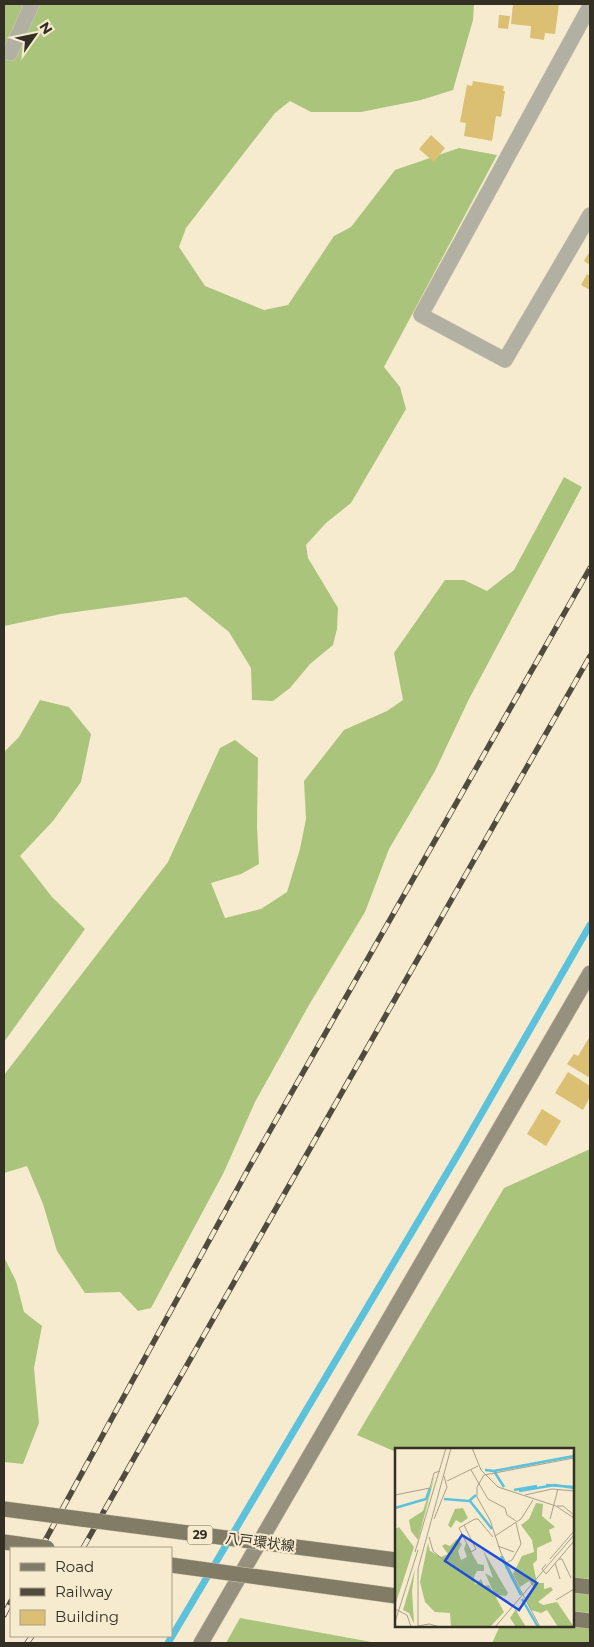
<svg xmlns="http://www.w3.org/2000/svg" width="594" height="1647" viewBox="0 0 594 1647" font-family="Montserrat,'Noto Sans JP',sans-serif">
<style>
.forest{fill:#abc47c}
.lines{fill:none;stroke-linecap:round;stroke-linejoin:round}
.stream{stroke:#5cc2db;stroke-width:7}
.building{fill:#dbbf73}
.street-casing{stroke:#d3c9b0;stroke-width:16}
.secondary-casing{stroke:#d3c9b0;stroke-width:16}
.primary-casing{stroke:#d3c9b0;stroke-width:16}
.street{stroke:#b2afa3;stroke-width:15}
.secondary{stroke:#96917f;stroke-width:15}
.primary{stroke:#827c66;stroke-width:15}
.rail-casing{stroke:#504b3d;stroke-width:5.5}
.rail{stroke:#f6ebcf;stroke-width:4;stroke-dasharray:11;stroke-linecap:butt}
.primary-bridge-casing{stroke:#d3c9b0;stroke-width:16;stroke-linecap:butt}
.primary-bridge{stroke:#827c66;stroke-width:15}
.labels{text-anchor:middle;stroke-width:4.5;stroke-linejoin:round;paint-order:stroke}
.shield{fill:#f6ebcf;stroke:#6e6757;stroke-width:1}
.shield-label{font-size:12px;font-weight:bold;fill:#332f24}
.street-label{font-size:14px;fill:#332f24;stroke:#f6ebcf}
.inset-river{fill:none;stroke:#5cc2db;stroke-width:2.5}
.inset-road{fill:none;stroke:#a8a08b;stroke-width:1}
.view{fill:#1d4ed8;fill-opacity:0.15;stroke:#1d4ed8;stroke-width:2.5}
.inset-edge{fill:none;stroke:#332f24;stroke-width:2.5}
</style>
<rect width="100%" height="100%" fill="#f6ebcf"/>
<g class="forest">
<path d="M4,4H474L473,20L453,90L421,100L361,112H311L290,101L275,113L186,228L179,247L205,286L264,310L288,305L334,236L351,227L395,170L459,148L497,155L384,367L400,387L406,409L351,503L326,523L306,545L308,558L338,608L337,629L333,645L310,664L290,688L273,701L252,700L251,668L229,632L186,597L61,614L4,626Z"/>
<path d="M564,477L582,487L469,699L435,771L389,849L365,912L309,1005L255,1102L224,1172L151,1308L138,1311L120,1292L85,1293L57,1251L43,1204L27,1166L4,1173V1075L168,862L220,748L235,740L258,758L257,827L259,864L241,874L211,883L225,918L261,909L287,892L300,849L306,819L304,781L344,730L387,711L403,700L394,653L445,580H464L487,591L514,570Z"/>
<path d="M40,700L69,707L91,734L81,782L53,821L20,856L52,897L85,929L4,1042V752L19,737Z"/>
<path d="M590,1149V1643H492L500,1626H573V1450H396V1452L357,1435L504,1188Z"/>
<path d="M4,1257L16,1281L24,1312L42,1326L34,1368L39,1423L23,1464L4,1462Z"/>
<path d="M240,1618L377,1643H226Z"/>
</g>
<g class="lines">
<path class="stream" d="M168,1643L460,1151L590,925"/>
</g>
<g class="building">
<path d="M513,4H559L555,34L545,33L544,40L530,38L531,26L511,24Z"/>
<path d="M499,15L510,16L508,29L498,28Z"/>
<path d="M473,81L504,86L503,91H505L501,117L496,116L492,141L464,136L466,123L460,122L467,85L472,86Z"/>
<path d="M431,135L445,148L434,162L419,149Z"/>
<path d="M590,251V265L584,261Z"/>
<path d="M587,274L590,276V290L581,285Z"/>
<path d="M590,1036V1078L567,1064L574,1054L578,1056Z"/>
<path d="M568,1072L590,1086V1097L583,1110L555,1093Z"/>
<path d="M542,1109L561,1121L546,1146L527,1134Z"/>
</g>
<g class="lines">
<g class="street-casing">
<g id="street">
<path d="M590,6L421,315L505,360L590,215"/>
<path d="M10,53L32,4"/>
</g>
</g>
<g class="secondary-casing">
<path id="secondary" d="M201,1643L590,973"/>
</g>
<g class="primary-casing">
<g id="primary">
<path d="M573,1585L590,1587"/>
<path d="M573,1619L590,1621"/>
</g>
</g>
<use href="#street" class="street"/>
<use href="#secondary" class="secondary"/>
<use href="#primary" class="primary"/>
<g class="rail-casing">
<g id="rail">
<path d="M41,1548L251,1164L590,568"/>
<path d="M83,1548L590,656"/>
<path d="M4,1615L11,1601"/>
<path d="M27,1643L32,1636"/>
</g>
</g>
<use href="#rail" class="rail"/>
<g class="primary-bridge-casing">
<g id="primary-bridge">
<path d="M4,1509L396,1560"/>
<path d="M4,1542L47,1548"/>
<path d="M171,1565L396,1596"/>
</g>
</g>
<use href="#primary-bridge" class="primary-bridge"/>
</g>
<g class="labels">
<rect class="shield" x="187.5" y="1525.5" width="25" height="19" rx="4"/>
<g class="shield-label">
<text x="200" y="1539">29</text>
</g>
<g class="street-label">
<text transform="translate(260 1542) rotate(7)" y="5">八戸環状線</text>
</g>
</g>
<g transform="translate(395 1448)">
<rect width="179" height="179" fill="#f6ebcf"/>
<path d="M40,27L23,92L16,83L14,72L28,63ZM141,55L148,56L147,68L160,79L154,82L157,93L142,100V112L138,116L142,135H149V141L156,139L158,142L143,154L148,157L162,154L179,179H163L152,162L146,165L136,162L130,150L139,140L134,133L125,139L118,126L127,108L139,104L137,92L126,77L134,71ZM68,60L73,70L66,75L61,72L56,80L53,77L60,61ZM4,79L19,99L0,158V81ZM62,91L67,96L63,103L66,112L72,109L69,101L71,95L83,116L89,117V123H82L79,129L80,137L86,131L89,138L94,137L109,164L95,179H56L55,165L40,164L30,154L25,134L33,95L35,103L46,109L53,106L47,98L50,96L55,98ZM88,102L113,145L111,148L103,147L101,150L90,125L98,130ZM20,121L17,143L19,176L14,165L8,162ZM121,161L123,166L131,179H121L115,170Z" fill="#abc47c"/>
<path class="inset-river" d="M90,22L99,23L109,39M99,23L179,8M151,37L179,39M119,42L142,38M124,43L160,37L179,40M49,51L74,53L81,47M75,53L97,81M0,60L31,51L35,40M106,108L126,147M127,151L143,179"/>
<path class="inset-road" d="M77,0L86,22L103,39L161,58L179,70M76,22L93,51L110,60L112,67L121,73M52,33L83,18M0,47L35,40L39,25L45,23M130,47L157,41L179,43M162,58H168L179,67M39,71L52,39L49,28M155,71L163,41M69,77L81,101L76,104L64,80L80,71H83L98,89M100,88L126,71L138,52M34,89L38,103L52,115M103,98L119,104M20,104L51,0M155,111L179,83M164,111H167L176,130M111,115L117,112L126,96L121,75M160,115L165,131M151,116L147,121L151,126L179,93M161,152L179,141M0,161L12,167L16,179M0,174L23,102M23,178L34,176L45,179M23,179V121L56,0M100,179L179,87M145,179L106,105L95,72L82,49V39L89,27L179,10"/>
<path class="view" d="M67,87L142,135L124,162L50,113Z"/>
<rect width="179" height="179" class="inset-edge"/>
</g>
<rect width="594" height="1647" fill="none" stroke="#332f24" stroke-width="10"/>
<rect x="10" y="1547" width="162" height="90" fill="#f6ebcf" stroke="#a8a08b"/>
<rect x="20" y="1563" width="25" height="8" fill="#827c66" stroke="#a8a08b"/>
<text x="55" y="1572" font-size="15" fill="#332f24">Road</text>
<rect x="20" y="1588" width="25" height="8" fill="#504b3d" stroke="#a8a08b"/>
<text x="55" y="1597" font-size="15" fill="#332f24">Railway</text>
<rect x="20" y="1610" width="25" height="15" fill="#dbbf73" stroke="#a8a08b"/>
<text x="55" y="1622" font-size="15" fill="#332f24">Building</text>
<g transform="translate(35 35) rotate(57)" stroke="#f6ebcf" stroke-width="4" paint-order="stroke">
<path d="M0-4L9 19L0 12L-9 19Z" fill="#332f24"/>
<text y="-8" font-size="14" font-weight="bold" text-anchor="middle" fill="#332f24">N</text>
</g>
</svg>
